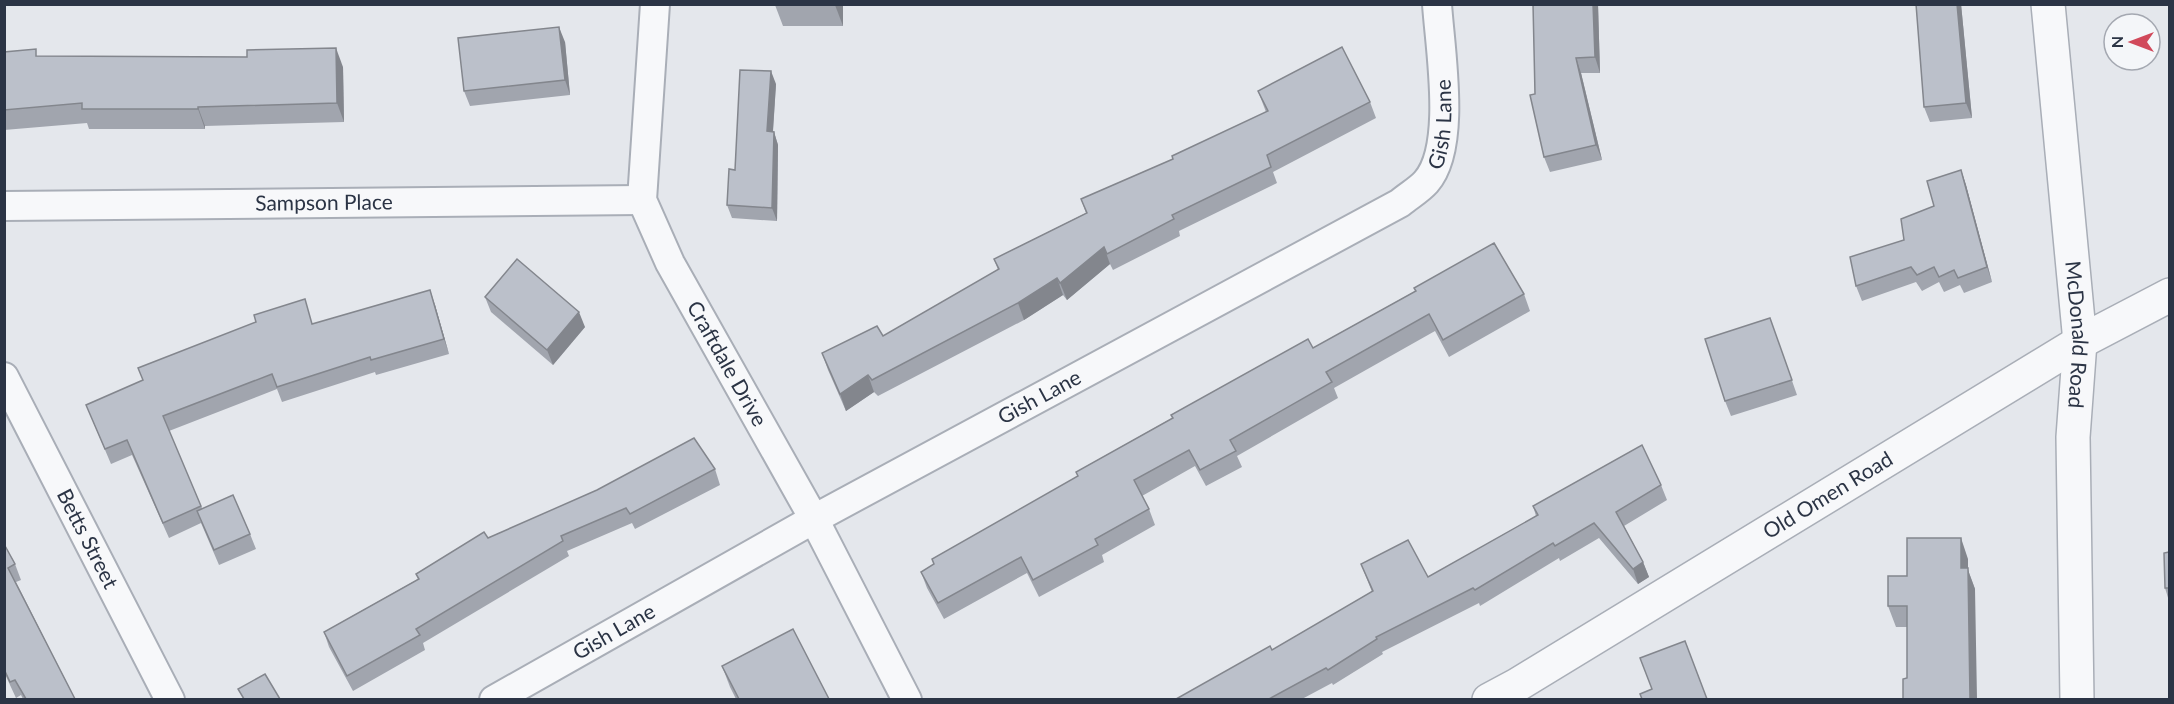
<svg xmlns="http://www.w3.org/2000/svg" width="2174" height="704" viewBox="0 0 2174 704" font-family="Lato,sans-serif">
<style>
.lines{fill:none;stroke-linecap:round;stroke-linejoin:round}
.minor-casing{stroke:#a9aeb7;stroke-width:32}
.tertiary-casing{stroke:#a9aeb7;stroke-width:36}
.minor{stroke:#f7f8fa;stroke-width:28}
.tertiary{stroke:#f7f8fa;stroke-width:33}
.wall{fill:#a1a5ae}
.shaded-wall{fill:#83868d}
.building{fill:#bbc0ca;stroke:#83868d;stroke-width:1.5}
.labels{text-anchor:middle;stroke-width:4.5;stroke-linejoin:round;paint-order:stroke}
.street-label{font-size:21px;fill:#2b3445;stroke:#f4f6f9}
</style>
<rect width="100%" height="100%" fill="#e4e7ec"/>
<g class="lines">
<g class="minor-casing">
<g id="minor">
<path id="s1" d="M655,4L642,200L670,263L814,519L907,700"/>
<path id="s2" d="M4,206L642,200"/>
<path id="s3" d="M4,377L170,700"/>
<path id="s4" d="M494,700L814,519L1400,203C1408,196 1419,190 1426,182C1457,147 1440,50 1437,4"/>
</g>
</g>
<g class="tertiary-casing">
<g id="tertiary">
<path id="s5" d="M2048,4L2080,342L2073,437L2077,700"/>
<path id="s6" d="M1489,700L1517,685L2080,342L2170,295"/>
</g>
</g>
<use href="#minor" class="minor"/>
<use href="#tertiary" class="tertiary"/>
</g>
<g class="wall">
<path d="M765,4H843V26H783L775,5Z"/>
<path d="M1533,4H1598L1600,73H1581L1602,160L1550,172L1544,157L1535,94Z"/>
<path d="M1916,4H1961L1972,118L1930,122L1924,107Z"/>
<path d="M565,42L570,95L470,106L464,91Z"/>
<path d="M4,52L38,57L343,67L344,122L205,126V129H89L87,123L4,130Z"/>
<path d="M776,84L773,132H774L778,145L777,221L732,218L727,205L735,170Z"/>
<path d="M1258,91L1370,102L1376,118L1273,172L1277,183L1179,231L1180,236L1113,270L1110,264L1067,300L1063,295L1024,320L878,396L874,392L846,411L828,370L822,353L883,336L998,270L994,259L1086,213L1081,199L1173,159L1266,112Z"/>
<path d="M1961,170L1966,185L1992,282L1964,293L1960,285L1944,292L1939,282L1922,291L1916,282L1862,301L1856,286L1904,240L1934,206Z"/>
<path d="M1415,291L1524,294L1530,311L1449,357L1435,331L1334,388L1338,398L1237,456L1242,467L1206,486L1195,466L1142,496L1149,509L1155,525L1102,555L1104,562L1039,597L1027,573L944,619L927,588L921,572L934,565L932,559L1078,477L1076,472L1172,418L1313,348Z"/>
<path d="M485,297L585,327L553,365L491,312Z"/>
<path d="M435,305L449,354L376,375L375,372L282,402L277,389L169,431L202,508L250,534L256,549L219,565L201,523L169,538L132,455L111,464L86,405L313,324Z"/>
<path d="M1770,318L1797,395L1731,416L1725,401Z"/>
<path d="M715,469L720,485L635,529L632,523L567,551L569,556L423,643L425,650L353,691L329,647L324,632L418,579L416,574L488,538Z"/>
<path d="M1661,485L1667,500L1624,526L1643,562L1649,577L1638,584L1599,538L1560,561L1559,558L1480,606L1479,603L1382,652L1383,654L1333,685L1332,683L1302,699H1176L1272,650L1372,592L1361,564L1428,577L1536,516L1533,506Z"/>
<path d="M4,544L15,564L21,580L16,582L75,699H23L21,695L16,698L4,672Z"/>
<path d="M2169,552V601L2165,588Z"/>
<path d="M1968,559V570L1975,589L1907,678V627H1896L1888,606L1907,576Z"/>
<path d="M722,666L829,699H736L730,687Z"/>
</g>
<g class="shaded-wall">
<path d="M835,4H843V26L835,5Z"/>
<path d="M1593,4H1598L1600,73L1595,57Z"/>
<path d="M1957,4H1961L1972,118L1966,103Z"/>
<path d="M559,27L565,42L570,95L565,80Z"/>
<path d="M336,48L343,67L344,122L337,103Z"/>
<path d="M1576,58L1581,73L1602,160L1596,145Z"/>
<path d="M771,71L776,84L772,144L767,131Z"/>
<path d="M198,107L205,126V129L198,109Z"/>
<path d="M774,132L778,145L777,221L772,208Z"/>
<path d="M1961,170L1966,185L1992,282L1987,267Z"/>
<path d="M1104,247L1110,264L1067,300L1060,283Z"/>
<path d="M1057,278L1063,295L1024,320L1018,303Z"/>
<path d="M430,290L435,305L449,354L444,339Z"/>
<path d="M579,312L585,327L553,365L547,350Z"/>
<path d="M868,375L874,392L846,411L840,394Z"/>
<path d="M1961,538L1968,559V570L1975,589L1977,699H1970L1961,568Z"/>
<path d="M1643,562L1649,577L1638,584L1633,569Z"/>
</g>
<g class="building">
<rect x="775" y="4" width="60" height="1"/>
<path d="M1533,4H1593L1595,57L1576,58L1596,145L1544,157L1530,95L1535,94Z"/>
<path d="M1916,4H1957L1966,103L1924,107Z"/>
<path d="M559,27L565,80L464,91L458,38Z"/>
<path d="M1342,47L1370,102L1267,155L1271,167L1172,215L1174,219L1107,254L1104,247L1060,283L1057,278L1018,303L872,380L868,375L840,394L822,353L877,326L883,336L999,269L994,259L1087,213L1081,199L1173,159L1172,156L1268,111L1258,91Z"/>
<path d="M336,48L337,103L198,107V109H82V103L4,110V52L36,49V56L247,57V50Z"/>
<path d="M740,70L771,71L767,131L774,132L772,208L727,205L729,169L735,170Z"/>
<path d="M1961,170L1987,267L1958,278L1954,270L1939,277L1934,267L1917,275L1911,267L1856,286L1850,257L1904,240L1901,219L1934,206L1927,181Z"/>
<path d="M1494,243L1524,294L1443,340L1429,314L1326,372L1332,382L1230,440L1236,451L1200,470L1189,450L1134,480L1149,509L1095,539L1098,545L1033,580L1021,557L938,603L921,572L934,564L932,559L1078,476L1076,472L1173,418L1171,415L1308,339L1313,348L1416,291L1414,288Z"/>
<path d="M517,259L579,312L547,350L485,297Z"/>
<path d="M430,290L444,339L371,360L370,357L277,387L272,374L163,416L201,506L163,523L127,440L105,449L86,405L143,380L138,368L256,322L254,315L305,299L312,324Z"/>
<path d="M1770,318L1792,380L1725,401L1705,339Z"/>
<path d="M694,438L715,469L630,514L626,508L561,536L563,541L416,629L420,635L347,676L324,632L419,579L416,574L484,532L488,538L597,490Z"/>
<path d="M1642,445L1661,485L1616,512L1643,562L1633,569L1594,523L1555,546L1553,543L1475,590L1473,588L1376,637L1377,639L1328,670L1326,668L1269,699H1176L1270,646L1272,650L1373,591L1361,564L1408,540L1428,577L1538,515L1533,506Z"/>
<path d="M233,495L250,534L214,550L197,511Z"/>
<path d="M1907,538H1961V568H1968L1970,699H1903V679L1907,678V606H1888V576H1907Z"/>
<path d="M4,544L15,564L8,568L75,699H26L15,680L10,682L4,669Z"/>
<path d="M2169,552V588H2165L2164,553Z"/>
<path d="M793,629L829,699H739L722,666Z"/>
<path d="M1685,641L1707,699H1642L1640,694L1652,689L1640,658Z"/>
<path d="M265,674L280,699H244L238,689Z"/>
</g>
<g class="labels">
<g class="street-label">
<text dy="7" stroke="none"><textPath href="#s4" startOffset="1128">Gish Lane</textPath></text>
<text dy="7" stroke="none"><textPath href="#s2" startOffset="320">Sampson Place</textPath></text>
<text dy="7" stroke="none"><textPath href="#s5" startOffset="332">McDonald Road</textPath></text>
<text dy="7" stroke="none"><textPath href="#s1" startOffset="381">Craftdale Drive</textPath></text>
<text dy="7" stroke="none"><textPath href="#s4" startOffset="624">Gish Lane</textPath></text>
<text dy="7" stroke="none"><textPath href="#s6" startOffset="396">Old Omen Road</textPath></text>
<text dy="7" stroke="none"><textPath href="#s3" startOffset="182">Betts Street</textPath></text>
<text dy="7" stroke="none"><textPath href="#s4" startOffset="138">Gish Lane</textPath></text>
</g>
</g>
<rect width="2174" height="704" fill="none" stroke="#2b3445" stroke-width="12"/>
<g transform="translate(2132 42) rotate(270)"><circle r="28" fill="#f4f6f9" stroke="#a4a8b1" stroke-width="1.5"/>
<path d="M0-4.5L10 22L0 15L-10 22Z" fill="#d1495b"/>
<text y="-9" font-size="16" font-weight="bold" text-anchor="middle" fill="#2b3445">N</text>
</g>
</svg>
